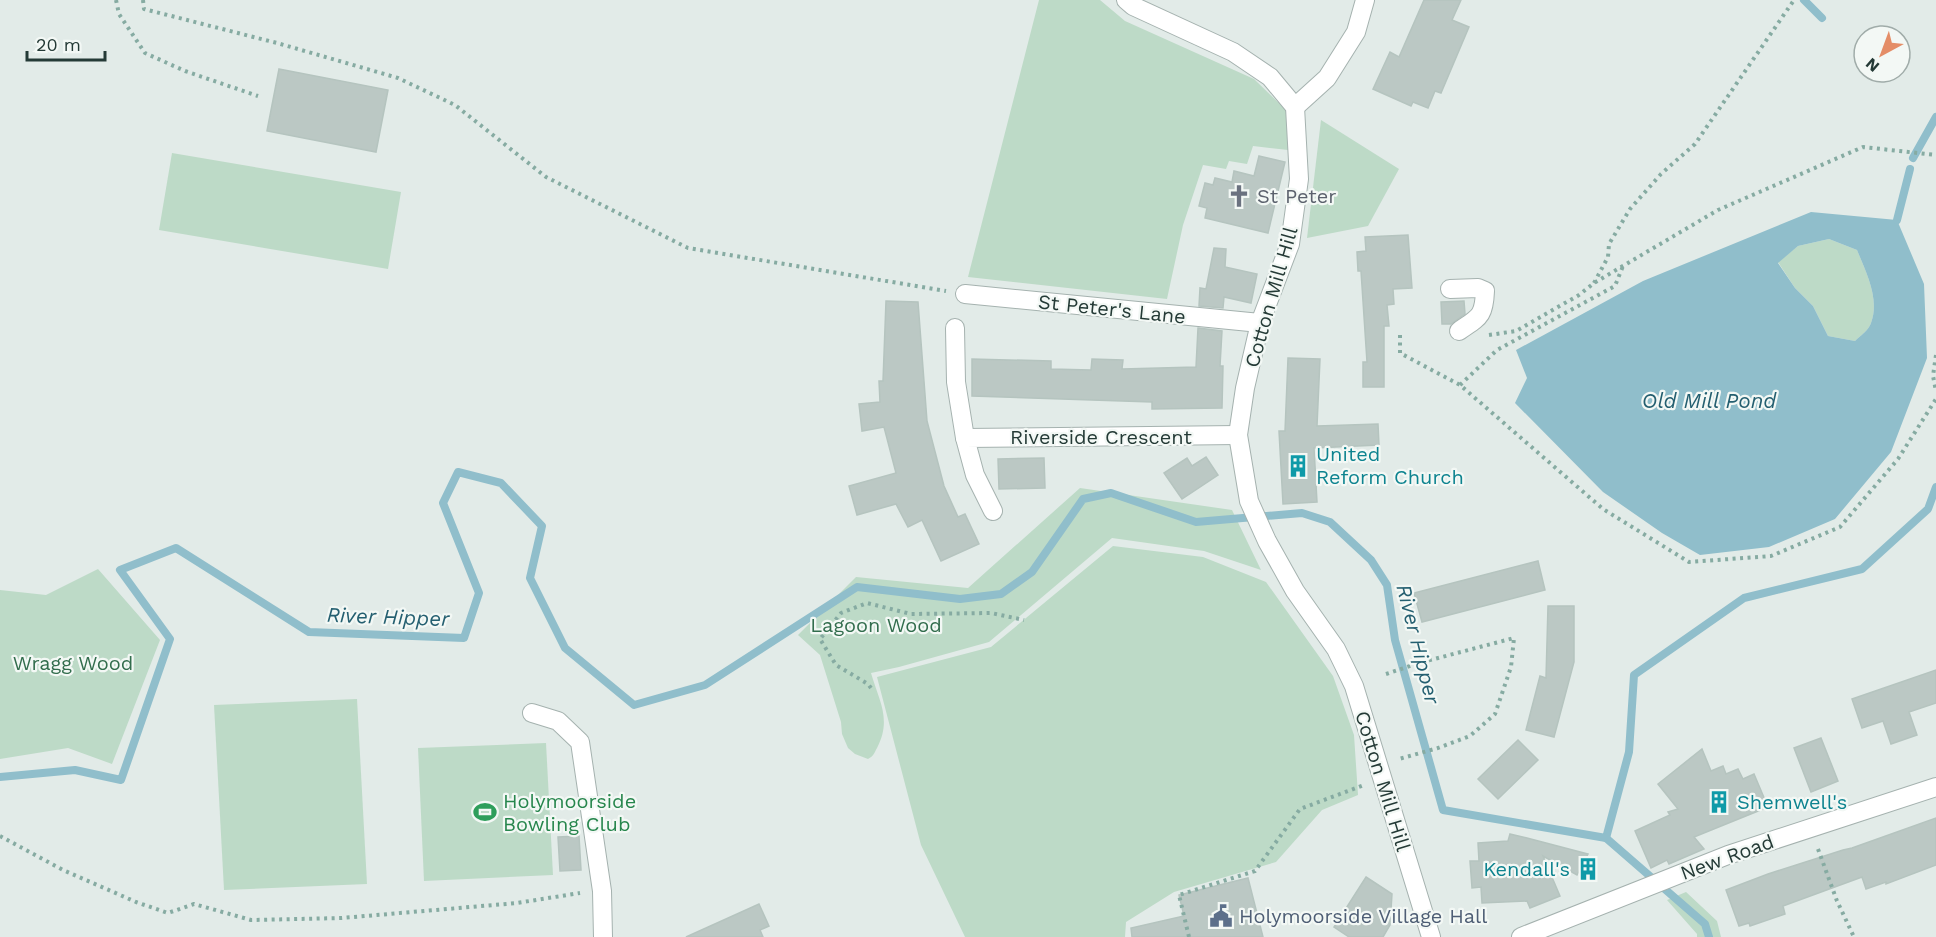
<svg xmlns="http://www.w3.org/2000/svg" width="1936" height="937" viewBox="0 0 1936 937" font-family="'Work Sans',sans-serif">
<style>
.green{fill:#bddac7}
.water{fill:#90becb;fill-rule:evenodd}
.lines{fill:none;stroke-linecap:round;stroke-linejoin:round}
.stream{stroke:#90becb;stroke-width:8}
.building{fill:#bbc8c4;stroke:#b5c4bf;stroke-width:1.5}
.minor-casing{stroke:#a5b2af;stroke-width:20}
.path{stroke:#86aba2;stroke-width:4;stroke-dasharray:3 4.5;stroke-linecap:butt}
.minor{stroke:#fff;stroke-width:18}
.labels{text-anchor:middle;stroke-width:4.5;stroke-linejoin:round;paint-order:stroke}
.worship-label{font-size:20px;fill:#5b616d;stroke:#f3f8f5;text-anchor:start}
.street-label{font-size:20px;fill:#243a36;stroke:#f3f8f5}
.culture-label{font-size:20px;fill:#0d838f;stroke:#f3f8f5;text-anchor:start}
.park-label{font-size:20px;fill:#326d4d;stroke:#f3f8f5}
.leisure-label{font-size:20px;fill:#27864d;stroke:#f3f8f5;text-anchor:start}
.service-label{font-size:20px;fill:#4e5e75;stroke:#f3f8f5;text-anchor:start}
.water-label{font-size:21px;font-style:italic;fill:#245f70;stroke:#f3f8f5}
</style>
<rect width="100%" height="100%" fill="#e2ebe8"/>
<g class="green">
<path d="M1039,0H1100L1125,21L1254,79L1286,110L1288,150L1253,146L1247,164L1229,161L1226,169L1203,165L1183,225L1167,299L968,277Z"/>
<path d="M1321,120L1399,169L1368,226L1307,238Z"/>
<path d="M172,153L401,192L388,269L159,230Z"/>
<path d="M1829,239L1857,250C1866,272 1880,299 1871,323C1869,330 1860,336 1855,341L1828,336L1813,306L1795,288L1778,262L1798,246Z"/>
<path d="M1080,488L1232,510L1261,570L1204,551L1112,538L989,642L899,667L871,673C879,701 892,719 877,748C874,753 874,756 868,759L855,754L848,748L842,734L841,722L820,655L798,635L856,577L968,588Z"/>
<path d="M1113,546L1203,557L1266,582L1333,676L1354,735L1358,795L1322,810L1276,862L1174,892L1126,922L1125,937H965L921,845L877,677L991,647Z"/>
<path d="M98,569L160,640L112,764L68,748L0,759V590L46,595Z"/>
<path d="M357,699L367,884L224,890L214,705Z"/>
<path d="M546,743L553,875L424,881L418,748Z"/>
<path d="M1686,892L1717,921L1721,937H1697V934L1667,900Z"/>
</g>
<path class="water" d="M1811,212L1897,220L1924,284L1927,358L1891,452L1835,519L1769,547L1700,555L1662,533L1603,492L1515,403L1527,378L1516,350L1643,281ZM1829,239L1857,250C1866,272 1880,299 1871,323C1869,330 1860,336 1855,341L1828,336L1813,306L1795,288L1778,263L1798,246Z"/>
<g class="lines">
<g class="stream">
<path d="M1804,0L1822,18"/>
<path d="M1913,158L1936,117"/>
<path d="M1897,220L1910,169"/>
<path d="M0,777L75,770L121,780L170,639L120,570L176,548L309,632L464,638L479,593L443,503L458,472L501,483L542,526L530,578L565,648L634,705L705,685L857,587L960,599L1001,594L1032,572L1083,499L1111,493L1196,522L1302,513L1330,522L1371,560L1387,585L1395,640L1443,810L1606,838L1629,752L1634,675L1744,598L1862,569L1928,509L1936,487"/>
<path d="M1606,838L1705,924L1709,937"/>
</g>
</g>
<g class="building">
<path d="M1424,0H1461L1452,20L1469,27L1441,93L1435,91L1428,108L1413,102L1411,106L1373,89L1390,52L1399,57Z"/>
<path d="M279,69L388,90L376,152L267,131Z"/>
<path d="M1259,156L1285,162L1268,233L1205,218L1207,208L1199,206L1205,183L1213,185L1215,178L1232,182L1234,171L1254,176Z"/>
<path d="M1408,235L1412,288L1393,289L1394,304L1387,305L1389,326H1384V387H1363V362H1367L1361,271H1358L1357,252L1366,251L1365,237Z"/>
<path d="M1214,248L1226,249L1225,267L1257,274L1251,303L1224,297L1223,308L1199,306L1200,288L1206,289Z"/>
<path d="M886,301L918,302L927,421L944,486L958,517L965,514L979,544L941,561L922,520L908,527L896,504L857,515L849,486L896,473L884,427L862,431L859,404L880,402L879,381H883Z"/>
<path d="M1464,301L1465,314L1451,324H1442L1441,302Z"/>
<path d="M1198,328L1222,331L1220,366H1223L1222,408L1152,409V402L972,396V359L1051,361V369L1091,370L1092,359L1123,360L1122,369L1196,367Z"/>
<path d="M1288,358L1320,359L1317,426L1378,424L1379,445L1314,448L1317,502L1283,504L1279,431H1285Z"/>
<path d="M1206,457L1218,475L1182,499L1164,473L1187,458L1192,466Z"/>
<path d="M1044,458L1045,488L999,489L998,459Z"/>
<path d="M1538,561L1545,590L1422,622L1414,593Z"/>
<path d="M1548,606H1574V662L1554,737L1526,730L1540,676L1546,678Z"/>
<path d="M1936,670V703L1909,712L1917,735L1891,744L1883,721L1862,728L1852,699Z"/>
<path d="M1821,738L1838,781L1811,792L1794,748Z"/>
<path d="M1518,740L1538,760L1498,799L1478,779Z"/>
<path d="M1702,749L1711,771L1723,766L1726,774L1738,769L1743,779L1754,774L1768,807L1694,837L1704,849L1669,864L1667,860L1651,868L1635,831L1670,815L1668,812L1678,809L1658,784Z"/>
<path d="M1936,818V865L1886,884V882L1866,889L1862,877L1783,906L1785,914L1750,926L1749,923L1739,926L1726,890L1768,874L1843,850L1852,848Z"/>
<path d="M1510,834L1527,838L1588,854L1577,875L1543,856L1560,896L1530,908L1527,901L1482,903L1481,887L1472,888L1470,861H1479L1478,843L1508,841Z"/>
<path d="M579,836L581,870L560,871L558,837Z"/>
<path d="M1366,877L1392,894L1390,925L1383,937H1349L1334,927Z"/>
<path d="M1248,878L1263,937H1132L1131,928L1184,916L1179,895Z"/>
<path d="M759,904L769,926L760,930L763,937H686Z"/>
</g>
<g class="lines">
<g class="minor-casing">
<g id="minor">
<path d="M1126,0L1133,6L1233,52L1270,77L1295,107L1299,179L1290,244L1260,323L1245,388L1238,435L1249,501L1267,541L1295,591L1336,649L1354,686L1431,937"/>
<path d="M1295,107L1327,78L1356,32L1365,0"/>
<path d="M1450,289L1478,288L1485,291C1484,317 1479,317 1459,331"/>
<path d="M965,294L1260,323"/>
<path d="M955,328L956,382L965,438"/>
<path d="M993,511L975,475L965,438L1238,435"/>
<path d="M532,713L558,721L580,742L602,891L603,937"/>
<path d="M1521,937L1728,855L1936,787"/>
</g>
</g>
<g class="path">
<path d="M116,0L119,14L145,53L185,71L258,96"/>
<path d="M143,0L144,9L277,43L398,78L455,105L546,177L688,248L946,291"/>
<path d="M1594,283L1608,257L1609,244L1630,209L1661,174L1695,144L1794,0"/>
<path d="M1400,335V353L1460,385L1603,509L1689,562L1771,556L1840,527L1898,459L1936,399"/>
<path d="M1489,335L1516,331L1579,295L1594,283L1718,210L1863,147L1936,155"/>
<path d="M1936,355L1933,376L1936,391"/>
<path d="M1460,385L1497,350L1615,286L1623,266"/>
<path d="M1386,674L1419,663L1514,638L1511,667L1495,714L1470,736L1438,748L1399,759"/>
<path d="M871,688L868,684L836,665L820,639L841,613L867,603L911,614L991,613L1024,620"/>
<path d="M0,836L63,870L136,902L168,913L194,904L251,920L342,918L517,903L580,893"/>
<path d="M1818,849L1837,901L1854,937"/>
<path d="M1189,937L1179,895L1255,871L1300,809L1364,785"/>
</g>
<use href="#minor" class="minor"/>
</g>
<defs>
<g id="church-bare" transform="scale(1.8)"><path d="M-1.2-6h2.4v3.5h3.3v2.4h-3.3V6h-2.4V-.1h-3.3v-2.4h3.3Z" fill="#6b7280" stroke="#f3f8f5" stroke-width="2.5" paint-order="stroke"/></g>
<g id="building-bare" transform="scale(1.8)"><path d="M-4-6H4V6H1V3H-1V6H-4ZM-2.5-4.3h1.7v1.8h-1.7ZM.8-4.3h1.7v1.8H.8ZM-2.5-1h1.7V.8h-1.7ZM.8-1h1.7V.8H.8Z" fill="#0f9aa8" stroke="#f3f8f5" stroke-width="2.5" paint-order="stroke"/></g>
<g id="stadium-bare" transform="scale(1.8)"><path d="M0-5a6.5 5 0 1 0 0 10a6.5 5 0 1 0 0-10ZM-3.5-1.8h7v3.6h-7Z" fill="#2e9e5b" stroke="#f3f8f5" stroke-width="2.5" paint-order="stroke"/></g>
<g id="civic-bare" transform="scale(1.8)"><path d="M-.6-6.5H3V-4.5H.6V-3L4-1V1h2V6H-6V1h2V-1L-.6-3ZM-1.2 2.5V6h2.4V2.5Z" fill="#5c6f8a" stroke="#f3f8f5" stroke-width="2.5" paint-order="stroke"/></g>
</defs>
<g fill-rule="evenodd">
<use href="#church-bare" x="1239" y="196"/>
<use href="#building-bare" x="1298" y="466"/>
<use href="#building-bare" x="1719" y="802"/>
<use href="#stadium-bare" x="485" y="812"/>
<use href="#building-bare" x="1588" y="869"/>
<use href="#civic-bare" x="1221" y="916"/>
</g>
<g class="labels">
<g class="worship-label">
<text x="1257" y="203">St Peter</text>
</g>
<g class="street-label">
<text transform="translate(1271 297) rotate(-74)" y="7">Cotton Mill Hill</text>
<text transform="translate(1112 309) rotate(6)" y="7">St Peter's Lane</text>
<text x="1101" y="444">Riverside Crescent</text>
<text transform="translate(1383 781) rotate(73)" y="7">Cotton Mill Hill</text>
<text transform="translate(1727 857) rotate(-20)" y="7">New Road</text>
</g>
<g class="culture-label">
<text x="1316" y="461">United<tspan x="1316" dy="23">Reform Church</tspan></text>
<text x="1737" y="809">Shemwell's</text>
<text x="1570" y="876" text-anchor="end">Kendall's</text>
</g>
<g class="park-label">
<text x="876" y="632">Lagoon Wood</text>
<text x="73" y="670">Wragg Wood</text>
</g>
<g class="leisure-label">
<text x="503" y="808">Holymoorside<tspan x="503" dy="23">Bowling Club</tspan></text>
</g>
<g class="service-label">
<text x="1239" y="923">Holymoorside Village Hall</text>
</g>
<g class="water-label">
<text x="1709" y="408">Old Mill Pond</text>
<text transform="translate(388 617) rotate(2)" y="7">River Hipper</text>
<text transform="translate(1418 644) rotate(76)" y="7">River Hipper</text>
</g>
</g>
<g transform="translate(1882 54) rotate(221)"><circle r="28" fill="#f3f8f5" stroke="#a0aca9" stroke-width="1.5"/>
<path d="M0-4.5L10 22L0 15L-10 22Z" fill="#e48d67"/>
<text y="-9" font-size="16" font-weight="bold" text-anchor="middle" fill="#243a36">N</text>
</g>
<path d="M27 51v9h78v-9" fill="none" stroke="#243a36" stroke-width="3"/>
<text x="36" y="51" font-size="18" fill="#243a36" stroke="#f3f8f5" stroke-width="4.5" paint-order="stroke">20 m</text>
</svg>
